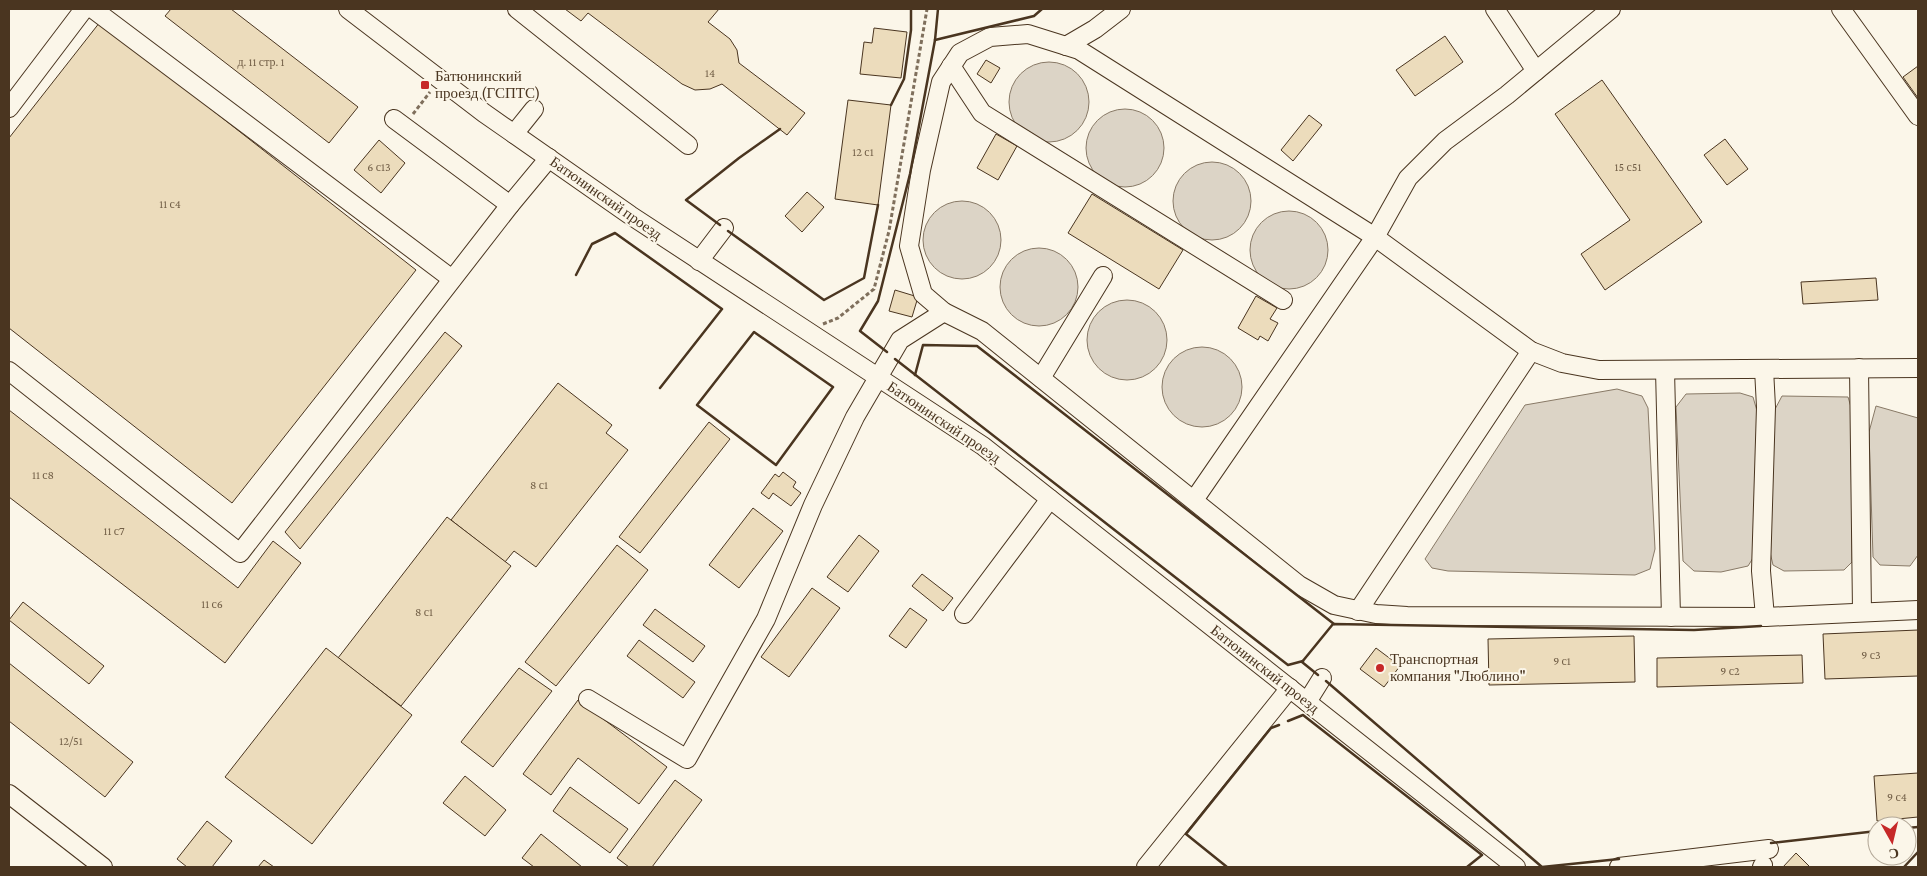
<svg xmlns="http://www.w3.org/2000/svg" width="1927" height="876" viewBox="0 0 1927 876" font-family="'Crimson Pro',serif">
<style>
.water{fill:#dcd4c6;stroke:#887966}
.building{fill:#ecdcbc;stroke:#4a3520}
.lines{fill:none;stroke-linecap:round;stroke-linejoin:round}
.minor-casing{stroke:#4a3520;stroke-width:20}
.path{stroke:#7f6f5c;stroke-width:3;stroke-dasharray:4 2.5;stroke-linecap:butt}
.minor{stroke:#fbf6e9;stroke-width:18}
.wall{stroke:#4a3520;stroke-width:2.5}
.poi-dot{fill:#c62828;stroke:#fbf6e9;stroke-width:2}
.labels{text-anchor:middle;stroke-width:4;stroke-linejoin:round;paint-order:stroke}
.number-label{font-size:12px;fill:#725f47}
.poi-label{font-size:15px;fill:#4a3520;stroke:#fbf6e9;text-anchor:start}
.street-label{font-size:15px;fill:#4a3520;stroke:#fbf6e9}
</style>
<rect width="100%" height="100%" fill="#fbf6e9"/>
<g class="water">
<circle cx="1049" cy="102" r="40"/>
<circle cx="1125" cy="148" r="39"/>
<circle cx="1212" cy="201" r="39"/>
<circle cx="962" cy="240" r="39"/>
<circle cx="1289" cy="250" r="39"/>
<circle cx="1039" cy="287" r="39"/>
<circle cx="1127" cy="340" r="40"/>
<circle cx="1202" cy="387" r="40"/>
<path d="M1617,389L1642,396L1648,408L1655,549L1650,569L1635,575L1448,571L1432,568L1425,559L1525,405Z"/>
<path d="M1740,393L1753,397L1759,418L1753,558L1748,566L1721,572L1694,571L1683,561L1676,407L1686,394Z"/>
<path d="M1782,396L1848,397L1851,407L1852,562L1844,570L1784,571L1773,565L1770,552L1773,413Z"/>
<path d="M1876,406L1918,418V555L1910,566L1880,565L1873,557L1869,432Z"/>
</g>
<g class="building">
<path d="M171,9H231L358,107L329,143L165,16Z"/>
<path d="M565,9H719L708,22L730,39L737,50L739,63L805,113L787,135L722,84L710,89L695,90L682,84L588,13L581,21Z"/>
<path d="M100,22L416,270L232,503L9,328V138Z"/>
<path d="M874,28L907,32L901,78L860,74L864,42L872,43Z"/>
<path d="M1445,36L1463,62L1415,96L1396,70Z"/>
<path d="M986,60L1000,68L991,83L977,74Z"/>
<path d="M1918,66V98L1903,77Z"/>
<path d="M1602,80L1702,222L1605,290L1581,254L1630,220L1555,114Z"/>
<path d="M848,100L891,105L878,205L835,199Z"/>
<path d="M1309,115L1322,125L1293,161L1281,150Z"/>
<path d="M996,134L1017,146L998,180L977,168Z"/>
<path d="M1725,139L1748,169L1727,185L1704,155Z"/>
<path d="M379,140L405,163L381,193L354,170Z"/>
<path d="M807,192L824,207L802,232L785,216Z"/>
<path d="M1092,194L1183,250L1159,289L1068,233Z"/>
<path d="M1876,278L1878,300L1803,304L1801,282Z"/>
<path d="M895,290L918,297L912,317L889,311Z"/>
<path d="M1256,296L1277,308L1270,319L1278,323L1268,341L1260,336L1258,340L1238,328Z"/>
<path d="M445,332L462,346L300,549L285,532Z"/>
<path d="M558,383L612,425L606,433L628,450L536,567L514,551L505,562L451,520Z"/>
<path d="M9,410L238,588L273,541L301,563L225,663L9,497Z"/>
<path d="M709,422L730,439L640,553L619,537Z"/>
<path d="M783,472L796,482L793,487L801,493L791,506L773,493L769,499L761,493L775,474L779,477Z"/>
<path d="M753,508L783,531L739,588L709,565Z"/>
<path d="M447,517L511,566L401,706L338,658Z"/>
<path d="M859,535L879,551L848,592L827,577Z"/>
<path d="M617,545L648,570L556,686L525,662Z"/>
<path d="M922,574L953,598L943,611L912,586Z"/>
<path d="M812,588L840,608L789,677L761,657Z"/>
<path d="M23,602L104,666L89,684L9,620Z"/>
<path d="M910,608L927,620L906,648L889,636Z"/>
<path d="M655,609L705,646L693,662L643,625Z"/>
<path d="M1918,630V676L1825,679L1823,634Z"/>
<path d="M1634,636L1635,682L1489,685L1488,639Z"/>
<path d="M639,640L695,682L683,698L627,656Z"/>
<path d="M326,648L412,715L312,844L225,777Z"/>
<path d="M1376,648L1400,666L1384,687L1360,669Z"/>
<path d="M1802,655L1803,683L1657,687V658Z"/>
<path d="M9,663L133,762L105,797L9,721Z"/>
<path d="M519,668L552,691L493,767L461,742Z"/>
<path d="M578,700L667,767L639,804L578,758L551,795L523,774Z"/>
<path d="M1918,773V817L1877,821L1874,776Z"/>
<path d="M465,776L506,810L485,836L443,803Z"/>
<path d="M675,780L702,800L652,867H629L617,858Z"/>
<path d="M570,787L628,829L610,853L553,811Z"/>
<path d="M207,821L232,841L212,867H187L177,859Z"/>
<path d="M541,834L582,867H534L522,858Z"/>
<path d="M1796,853L1810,867H1783Z"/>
<path d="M264,860L274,867H258Z"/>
</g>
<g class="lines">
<g class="minor-casing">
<g id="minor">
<path d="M93,9L452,279"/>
<path d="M348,9L484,113L630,215L983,446L1516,867"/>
<path d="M517,9L688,145"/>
<path d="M1495,9L1536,71"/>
<path d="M1841,9L1918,116"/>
<path d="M1066,46L1095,29L1121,9"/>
<path d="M951,66L982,113L1283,300"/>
<path d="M9,108L84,9"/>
<path d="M394,119L510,205L549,158"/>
<path d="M514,134L534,109"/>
<path d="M699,261L724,228"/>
<path d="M1859,368L1862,612"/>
<path d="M1918,368L1599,370L1562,363L1531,351L1375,237L1079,50L1028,34L990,37L960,53L941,82L921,170L909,246L923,294L944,312L982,331L1299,585L1334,605L1376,614L1407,616L1765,617L1918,610"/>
<path d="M1764,369L1766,407L1761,571L1765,617"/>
<path d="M1665,370L1671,617"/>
<path d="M9,371L240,553L510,205"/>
<path d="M1041,378L1103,276"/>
<path d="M1194,500L1375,237L1408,178L1445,141L1507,95L1611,9"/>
<path d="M1358,611L1531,351"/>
<path d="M964,614L1050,499"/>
<path d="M588,699L687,759L766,619L813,505L855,417L900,340L944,312"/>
<path d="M1307,702L1322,678"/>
<path d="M9,794L103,867"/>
<path d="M1146,867L1290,688"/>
<path d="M1619,867L1769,849"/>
<path d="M1762,867L1763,865"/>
</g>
</g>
<g class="path">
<path d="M413,114L430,92"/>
<path d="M823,324L838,318L874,289L889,231L927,9"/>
</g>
<use href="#minor" class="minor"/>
<g class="wall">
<path d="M935,40L1034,16L1042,9"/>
<path d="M891,105L904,79L911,30V9"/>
<path d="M720,225L686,200L739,158L780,129"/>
<path d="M728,231L824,300L864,278L878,205"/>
<path d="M576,275L592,244L615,233L722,309L660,388"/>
<path d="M754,332L833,387L776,465L697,405Z"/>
<path d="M887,352L860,331L878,301L910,174L935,40L938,9"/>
<path d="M895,359L1288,665L1303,661"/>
<path d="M915,375L923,345L977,346L1334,624"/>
<path d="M1318,675L1302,662L1333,624L1694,630L1761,626"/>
<path d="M1326,681L1542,867L1619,859"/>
<path d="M1288,721L1303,715L1482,855L1467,867"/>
<path d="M1907,828L1918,827"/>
<path d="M1771,843L1877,831"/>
<path d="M1227,867L1186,834L1271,728L1279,725"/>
<path d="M1904,867L1918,852"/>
</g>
</g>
<g class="poi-dot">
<rect x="420" y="80" width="10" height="10" rx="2.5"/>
<circle cx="1380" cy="668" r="5"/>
</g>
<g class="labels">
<g class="number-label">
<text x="261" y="66">д. 11 стр. 1</text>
<text x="710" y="77">14</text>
<text x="863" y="156">12 с1</text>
<text x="379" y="171">6 с13</text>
<text x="1628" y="171">15 с51</text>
<text x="170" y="208">11 с4</text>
<text x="43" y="479">11 с8</text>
<text x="539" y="489">8 с1</text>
<text x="114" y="535">11 с7</text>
<text x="212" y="608">11 с6</text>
<text x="424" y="616">8 с1</text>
<text x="1871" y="659">9 с3</text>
<text x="1562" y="665">9 с1</text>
<text x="1730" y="675">9 с2</text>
<text x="71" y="745">12/51</text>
<text x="1897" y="801">9 с4</text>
</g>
<g class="poi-label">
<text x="435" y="81">Батюнинский<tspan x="435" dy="17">проезд (ГСПТС)</tspan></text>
<text x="1390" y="664">Транспортная<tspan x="1390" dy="17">компания "Люблино"</tspan></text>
</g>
<g class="street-label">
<text transform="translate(606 198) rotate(35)" y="5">Батюнинский проезд</text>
<text transform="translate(944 422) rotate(34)" y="5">Батюнинский проезд</text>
<text transform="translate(1265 669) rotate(38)" y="5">Батюнинский проезд</text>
</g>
</g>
<rect width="1927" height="876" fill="none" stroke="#4a3520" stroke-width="20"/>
<g transform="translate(1892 841) rotate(172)"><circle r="24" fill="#fbf6e9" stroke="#b4a999"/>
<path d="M0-4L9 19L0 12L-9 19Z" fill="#c62828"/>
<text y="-8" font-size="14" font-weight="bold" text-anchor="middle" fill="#4a3520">С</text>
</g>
</svg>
